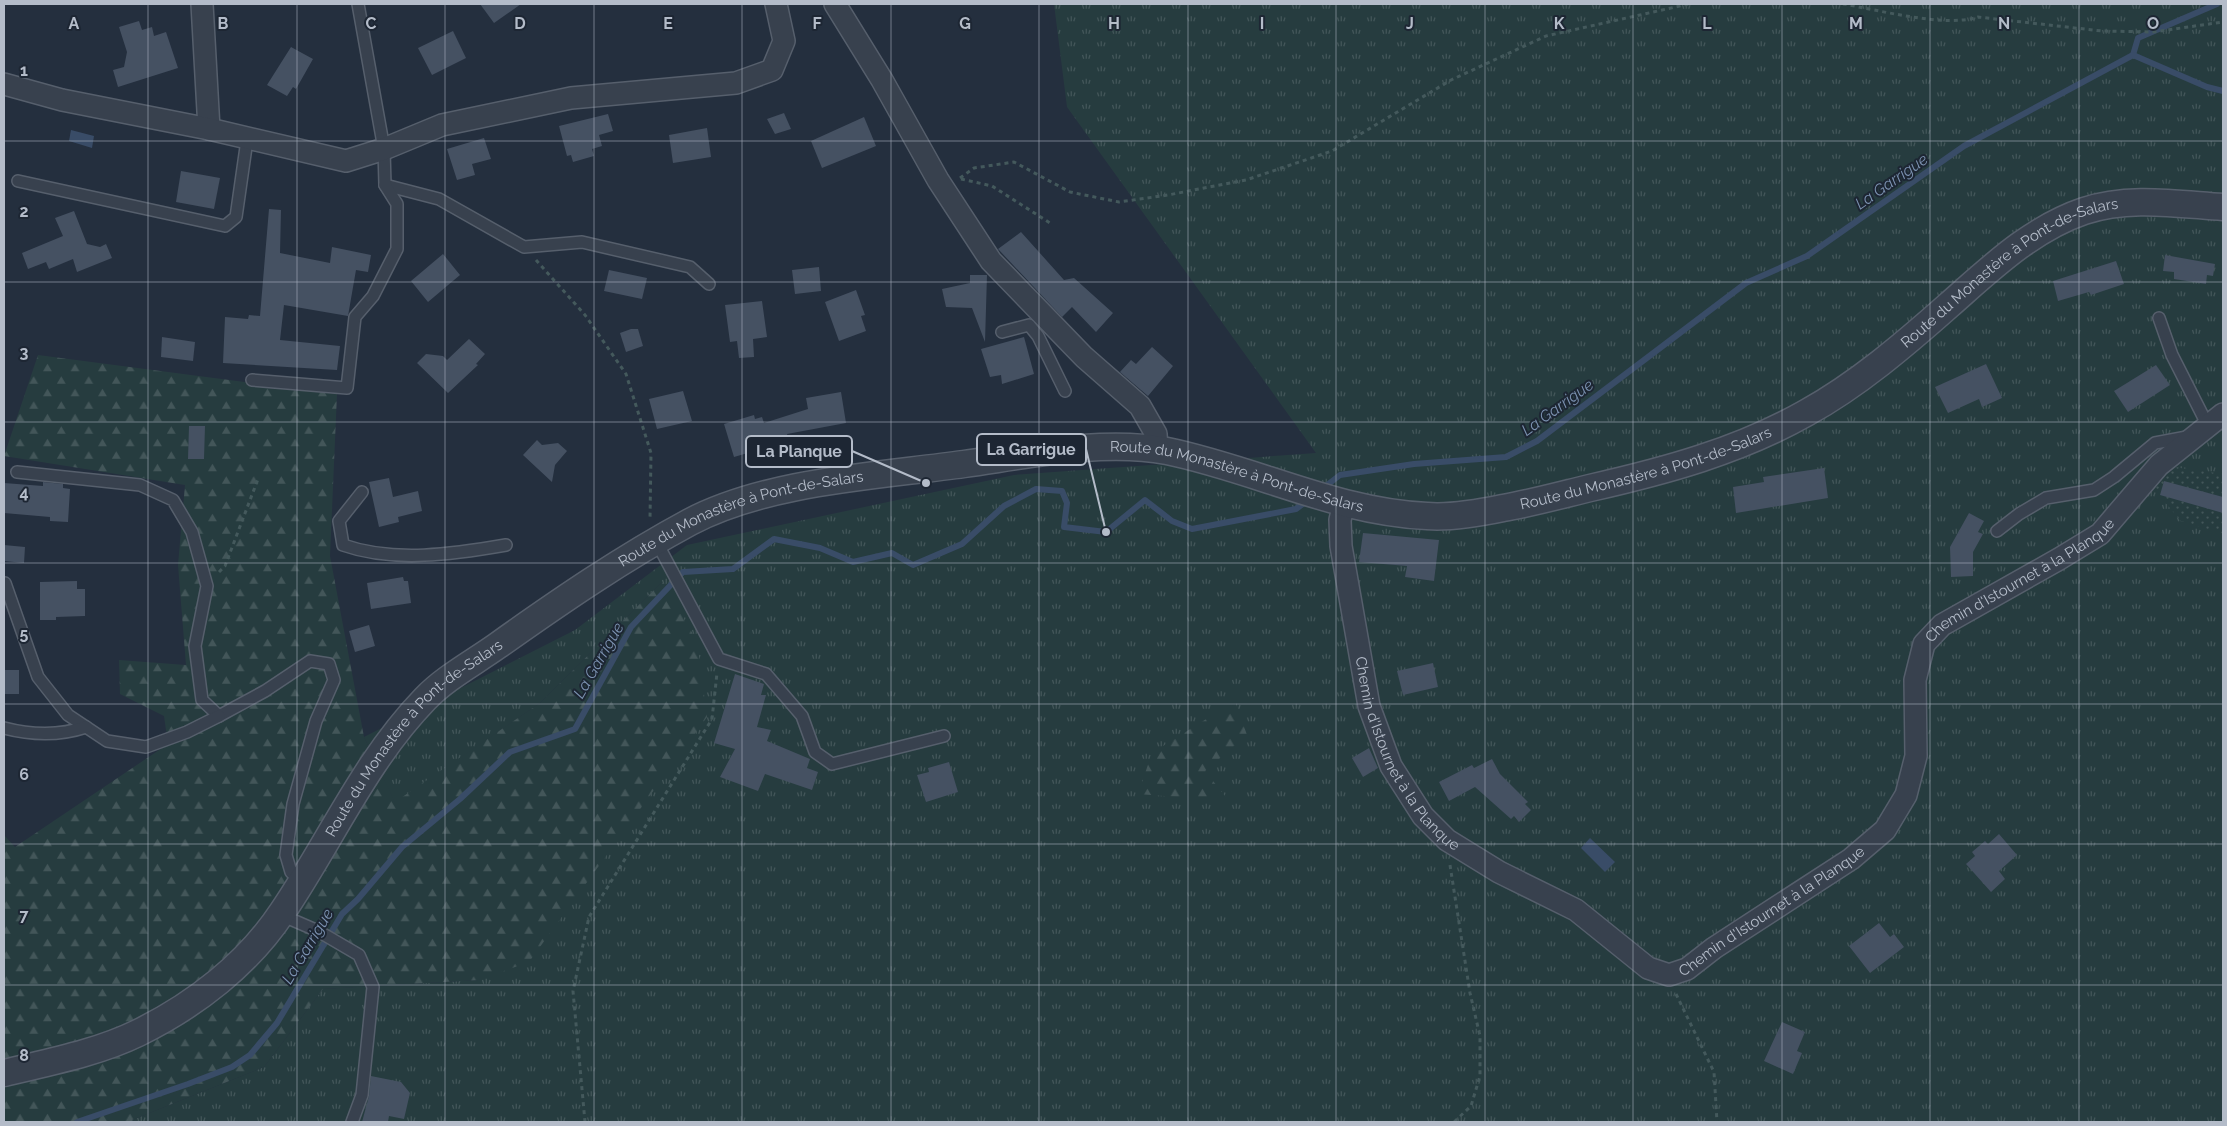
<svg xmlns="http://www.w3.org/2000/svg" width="2227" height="1126" viewBox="0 0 2227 1126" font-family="Raleway,sans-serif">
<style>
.grass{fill:url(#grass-tufts)}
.forest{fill:url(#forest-firs)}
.park{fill:url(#park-dots)}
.water{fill:#394c67}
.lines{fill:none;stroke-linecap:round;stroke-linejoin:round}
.stream{stroke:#394c67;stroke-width:6}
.building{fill:#455162}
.service-casing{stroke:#565f6c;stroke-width:14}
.minor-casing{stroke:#565f6c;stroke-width:24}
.tertiary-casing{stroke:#565f6c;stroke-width:29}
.path{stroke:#44595c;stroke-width:3;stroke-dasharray:4 4;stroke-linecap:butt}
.service{stroke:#38414e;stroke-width:11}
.minor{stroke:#38414e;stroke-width:21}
.tertiary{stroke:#38414e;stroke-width:26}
.grid{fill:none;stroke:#b4bcc9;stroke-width:1;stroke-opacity:0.55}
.labels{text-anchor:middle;stroke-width:4;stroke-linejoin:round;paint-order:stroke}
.street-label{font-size:15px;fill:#b4bcc9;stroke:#1d2633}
.water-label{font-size:16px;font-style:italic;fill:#7c92b1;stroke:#1d2633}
.grid-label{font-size:16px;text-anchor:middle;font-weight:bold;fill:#b4bcc9;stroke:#1d2633;stroke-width:4;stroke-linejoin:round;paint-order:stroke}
.leader{fill:none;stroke:#b4bcc9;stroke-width:2}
.callout-dot{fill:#b4bcc9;stroke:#1d2633;stroke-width:2}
.callout{fill:#1d2633;stroke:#b4bcc9;stroke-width:2}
.callout-label{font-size:16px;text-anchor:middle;font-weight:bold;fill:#b4bcc9}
</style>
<defs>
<pattern id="grass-tufts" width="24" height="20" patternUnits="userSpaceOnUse" patternTransform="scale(1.25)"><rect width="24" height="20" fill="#263c3f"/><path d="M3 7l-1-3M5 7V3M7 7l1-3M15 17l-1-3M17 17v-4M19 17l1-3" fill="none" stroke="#435659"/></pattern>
<pattern id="forest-firs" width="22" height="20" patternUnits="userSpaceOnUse" patternTransform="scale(1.25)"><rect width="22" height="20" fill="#263c3f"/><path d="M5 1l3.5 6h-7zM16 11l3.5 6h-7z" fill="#435659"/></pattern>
<pattern id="park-dots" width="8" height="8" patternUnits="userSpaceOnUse" patternTransform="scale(1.25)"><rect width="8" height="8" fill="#263c3f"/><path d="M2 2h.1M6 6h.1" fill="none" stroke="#435659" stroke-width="1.8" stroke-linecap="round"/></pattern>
</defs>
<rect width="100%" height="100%" fill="#242f3e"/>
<path class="grass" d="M1054,4H2223V1122H134L132,1120L264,1067L323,989L479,980L662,582L540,703L395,803L364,737L575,630L687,545L1014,475L1316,453L1067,107Z"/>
<g class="forest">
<path d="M38,355L337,394L330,556L364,737L395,802L540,703L662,582L697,641L707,717L529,962L479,980L323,989L264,1067L132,1120L134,1122H4V835L15,847L168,744L164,716L120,694L119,660L186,665L178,565L185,485L4,456Z"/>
<path d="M1235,701L1247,735L1205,771L1229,801L1138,794L1152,753Z"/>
</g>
<path class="park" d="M2159,465L2223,474V534L2181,521L2153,488Z"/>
<g class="water">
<path d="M71,130L94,136L92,148L69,141Z"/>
<path d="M1590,838L1615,862L1605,872L1581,848Z"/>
</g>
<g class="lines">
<g class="stream">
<path d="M2133,55L2138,38L2217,4"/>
<path d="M1322,489L1340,475L1414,464L1506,457L1537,441L1746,283L1807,256L1964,146L2133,55L2207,87L2223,91"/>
<path d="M77,1122L188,1084L232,1067L250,1055L277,1023L342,914L358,899L402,847L460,799L510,752L575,729L631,627L683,572L733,569L774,539L820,548L853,562L892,553L913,565L962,544L1004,506L1036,489L1062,491L1067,503L1064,527L1106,532L1145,500L1172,521L1192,529L1296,509L1308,500"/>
</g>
</g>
<g class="building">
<path d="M480,4H521L494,23Z"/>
<path d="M139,21L142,30L152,27L154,36L166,32L178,68L118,87L113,70L124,67L127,52L119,27Z"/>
<path d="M453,31L466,58L432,75L418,48Z"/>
<path d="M291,47L313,59L296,89L293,87L287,96L267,85Z"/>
<path d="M784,113L791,129L775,134L767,119Z"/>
<path d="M608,114L613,131L599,135L602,146L592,149L594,156L573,162L571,155L567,156L559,126Z"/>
<path d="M864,117L876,146L822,168L811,141Z"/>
<path d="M707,128L711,157L673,163L669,135Z"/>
<path d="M484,138L491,159L472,164L475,175L457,180L447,149Z"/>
<path d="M181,171L220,178L214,209L176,202Z"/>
<path d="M269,209L281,210L280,253L330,263L332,247L371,255L368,272L356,270L348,316L284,305L280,340L340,346L337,370L223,363L225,317L248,319L249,315L260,316Z"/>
<path d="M74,211L87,244L100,247L106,244L112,258L77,272L73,259L49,269L46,262L28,269L22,253L63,236L55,218Z"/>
<path d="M1021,232L1064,280L1074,278L1113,313L1096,332L1072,307L1062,317L999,250L998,249Z"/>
<path d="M443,254L460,275L428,302L411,281Z"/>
<path d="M2165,255L2215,264L2213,276L2207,275L2206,284L2174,279V272L2163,271Z"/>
<path d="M2116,261L2124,284L2091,295L2089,292L2058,301L2053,281Z"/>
<path d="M819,267L821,291L795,294L792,270Z"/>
<path d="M609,270L647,278L642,299L604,291Z"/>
<path d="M970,275H987L985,342L972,308L946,307L942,289L970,283Z"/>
<path d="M856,290L865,315L861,316L866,331L839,341L825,302Z"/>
<path d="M762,301L767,337L753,339L754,357L739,358L737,341L730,342L725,305Z"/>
<path d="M631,329H638L643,346L626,352L620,333Z"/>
<path d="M162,337L195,342L193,361L161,357Z"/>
<path d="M1024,337L1034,374L1002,384L1001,375L990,377L981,349Z"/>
<path d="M469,339L485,354L476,364L478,365L448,393L417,363L426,354L443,356L447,360Z"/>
<path d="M1152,347L1173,366L1148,396L1120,372L1131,360L1136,364Z"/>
<path d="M1986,364L2002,398L1982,407L1979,399L1948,413L1935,387Z"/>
<path d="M2156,365L2170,385L2128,412L2114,391Z"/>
<path d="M683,391L692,421L657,429L649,399Z"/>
<path d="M841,392L846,423L787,434L789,441L734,457L724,424L754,415L755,419L762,417L764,423L808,409L806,398Z"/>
<path d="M189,426H205L204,459H188Z"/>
<path d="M537,440L542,445L558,443L567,451L555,465L552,482L523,455Z"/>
<path d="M1824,468L1828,498L1736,513L1733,487L1764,482L1763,477Z"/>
<path d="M389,478L393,497L418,491L422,511L398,517L399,522L379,527L369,482Z"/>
<path d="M2164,481L2223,497V513L2160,495Z"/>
<path d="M43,482L63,484V488L70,489L68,522L50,521V517L4,513V483L43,486Z"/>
<path d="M1969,513L1984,521L1978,532L1983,534L1973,552V576L1951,577L1950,547Z"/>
<path d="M1363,533L1439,540L1434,581L1405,577L1407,566L1359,562Z"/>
<path d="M4,545L25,547L24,563L4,561Z"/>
<path d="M403,577L404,581H408L411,603L371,609L367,583Z"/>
<path d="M77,581V589H85V616L56,617V620H40V582Z"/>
<path d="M369,625L375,646L355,652L349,631Z"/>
<path d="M1433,663L1438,687L1403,695L1397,671Z"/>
<rect x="4" y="670" width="15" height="24"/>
<path d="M735,674L764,684L761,695H766L757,727L771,730L767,741L810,759L807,768L818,772L812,790L765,774L758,791L720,777L735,749L714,743Z"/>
<path d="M1369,748L1378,768L1363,777L1352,758Z"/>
<path d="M1492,759L1500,774L1528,802L1525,804L1531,810L1519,822L1514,816L1511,819L1475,787L1449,801L1439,782L1472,765L1474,768Z"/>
<path d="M949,762L958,792L926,802L917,775L929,772L928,768Z"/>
<path d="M1999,834L2017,855L1999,871L2005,879L1991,892L1966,864L1975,856L1972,852L1985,841L1988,844Z"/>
<path d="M1879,923L1890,937L1894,934L1904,947L1870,973L1849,946Z"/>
<path d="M1782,1022L1805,1032L1797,1051L1802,1053L1793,1074L1764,1061Z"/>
<path d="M371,1076L401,1082L410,1093L404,1119L389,1116L388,1122H362L369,1096Z"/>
</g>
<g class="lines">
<g class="service-casing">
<g id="service">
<path d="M18,181L225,226L236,217L247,140"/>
<path d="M385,185L439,199L524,247L582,242L690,267L709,284"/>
<path d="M2159,318L2172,355L2208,426"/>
<path d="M1002,332L1029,325L1038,336L1065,391"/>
<path d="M252,380L347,388L355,317L373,296L397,249V204L385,185L384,149L358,4"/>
<path d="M17,472L140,485L173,500L192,532L207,586L195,646L202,700L219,716L265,691L310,661L329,664L334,680L316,721L293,804L286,855L291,872L301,882"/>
<path d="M362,492L339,521L343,545C394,563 454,554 506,545"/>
<path d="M1997,531L2019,514L2046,498L2094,490L2114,477L2155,443L2187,437"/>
<path d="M656,541L719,659L766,674L802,716L815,752L832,764L944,736"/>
<path d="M5,583L38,677L68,715L107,741L146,747L187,732L219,716"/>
<path d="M4,728C31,735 59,736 86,727"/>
<path d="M281,915L318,931L359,955L373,987L362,1095L352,1122"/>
</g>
</g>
<g class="minor-casing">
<g id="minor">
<path d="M202,4L209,129"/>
<path d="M835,4L882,80L938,180L991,261L1084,357L1140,406L1156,434L1157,449"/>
<path d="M4,84L62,100L209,129L346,161L384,149L442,125L571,98L736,83L772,70L784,41L776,4"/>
<path id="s1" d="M1344,503L1340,520L1341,546L1369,706L1391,766L1423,816L1447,840L1499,872L1576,910L1648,968L1669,975L1687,969L1714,948L1851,859L1885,830L1906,795L1916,756L1915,680L1924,644L1942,625L2059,559L2100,534L2159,465L2223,414"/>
</g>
</g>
<g class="tertiary-casing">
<g id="tertiary">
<path id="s2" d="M4,1073C49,1062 97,1053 138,1033C195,1005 248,964 283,911C331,840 365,761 425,699C445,678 473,663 497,646C559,602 623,558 690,522C768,481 878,476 964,464C1028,455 1103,439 1167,451C1255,469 1336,512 1427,516C1451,518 1479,513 1503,508C1532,503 1561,495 1590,488C1665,471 1739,451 1806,413C1857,385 1905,344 1949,305C1990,269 2031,229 2084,211C2128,196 2177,204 2223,207"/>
</g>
</g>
<g class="path">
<path d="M1843,4C1879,10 1945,28 1978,17L2102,31L2153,32L2223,22"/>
<path d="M960,178L974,168L1014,162L1070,192L1119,202L1168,195L1246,180L1332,151L1451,80L1546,36L1689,4"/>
<path d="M961,179L992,186L1050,223"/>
<path d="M536,260L585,315L626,374L651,453L650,519"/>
<path d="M219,572L225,566L258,479"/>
<path d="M1450,865L1470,993L1480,1036V1076L1471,1106L1454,1122"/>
<path d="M1676,994L1714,1072L1717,1122"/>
<path d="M585,1122L573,991L589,917L712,719L717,673"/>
</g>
<use href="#service" class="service"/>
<use href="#minor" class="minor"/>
<use href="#tertiary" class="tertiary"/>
</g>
<path class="grid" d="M148,4V1122M297,4V1122M445,4V1122M594,4V1122M742,4V1122M891,4V1122M1039,4V1122M1188,4V1122M1336,4V1122M1485,4V1122M1633,4V1122M1782,4V1122M1930,4V1122M2079,4V1122M4,141H2223M4,282H2223M4,422H2223M4,563H2223M4,704H2223M4,844H2223M4,985H2223"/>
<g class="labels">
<g class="street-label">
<text dy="5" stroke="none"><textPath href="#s2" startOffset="2306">Route du Monastère à Pont-de-Salars</textPath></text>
<text dy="5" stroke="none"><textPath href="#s2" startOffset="1886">Route du Monastère à Pont-de-Salars</textPath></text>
<text dy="5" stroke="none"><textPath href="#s2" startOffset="1466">Route du Monastère à Pont-de-Salars</textPath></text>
<text dy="5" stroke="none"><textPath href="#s2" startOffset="956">Route du Monastère à Pont-de-Salars</textPath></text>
<text dy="5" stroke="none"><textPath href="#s1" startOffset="1196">Chemin d'Istournet à la Planque</textPath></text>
<text dy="5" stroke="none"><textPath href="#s2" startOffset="551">Route du Monastère à Pont-de-Salars</textPath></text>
<text dy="5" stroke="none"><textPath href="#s1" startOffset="266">Chemin d'Istournet à la Planque</textPath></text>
<text dy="5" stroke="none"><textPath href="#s1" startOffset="746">Chemin d'Istournet à la Planque</textPath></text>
</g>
<g class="water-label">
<text transform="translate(1891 181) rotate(-35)" y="6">La Garrigue</text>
<text transform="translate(1557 407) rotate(-36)" y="6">La Garrigue</text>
<text transform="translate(598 660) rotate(-60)" y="6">La Garrigue</text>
<text transform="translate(307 946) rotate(-59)" y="6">La Garrigue</text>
</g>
</g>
<g class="grid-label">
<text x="74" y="29">A</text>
<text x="223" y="29">B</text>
<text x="371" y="29">C</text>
<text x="520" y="29">D</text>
<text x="668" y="29">E</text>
<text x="817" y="29">F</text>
<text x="965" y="29">G</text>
<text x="1114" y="29">H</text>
<text x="1262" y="29">I</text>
<text x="1410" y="29">J</text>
<text x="1559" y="29">K</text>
<text x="1707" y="29">L</text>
<text x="1856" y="29">M</text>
<text x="2004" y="29">N</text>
<text x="2153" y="29">O</text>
<text x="24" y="76">1</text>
<text x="24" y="217">2</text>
<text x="24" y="358">3</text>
<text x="24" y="498">4</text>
<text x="24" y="639">5</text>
<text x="24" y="780">6</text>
<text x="24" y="921">7</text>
<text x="24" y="1061">8</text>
</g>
<path class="leader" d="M1106 532L1086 449M926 483L852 451"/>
<g class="callout-dot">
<circle cx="1106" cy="532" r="5"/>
<circle cx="926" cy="483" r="5"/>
</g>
<g class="callout">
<rect x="977" y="434" width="109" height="31" rx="5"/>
<rect x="746" y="436" width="106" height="31" rx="5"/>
</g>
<g class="callout-label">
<text x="1031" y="455">La Garrigue</text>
<text x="799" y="457">La Planque</text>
</g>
<rect width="2227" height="1126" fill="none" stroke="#b4bcc9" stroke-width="10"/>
</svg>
